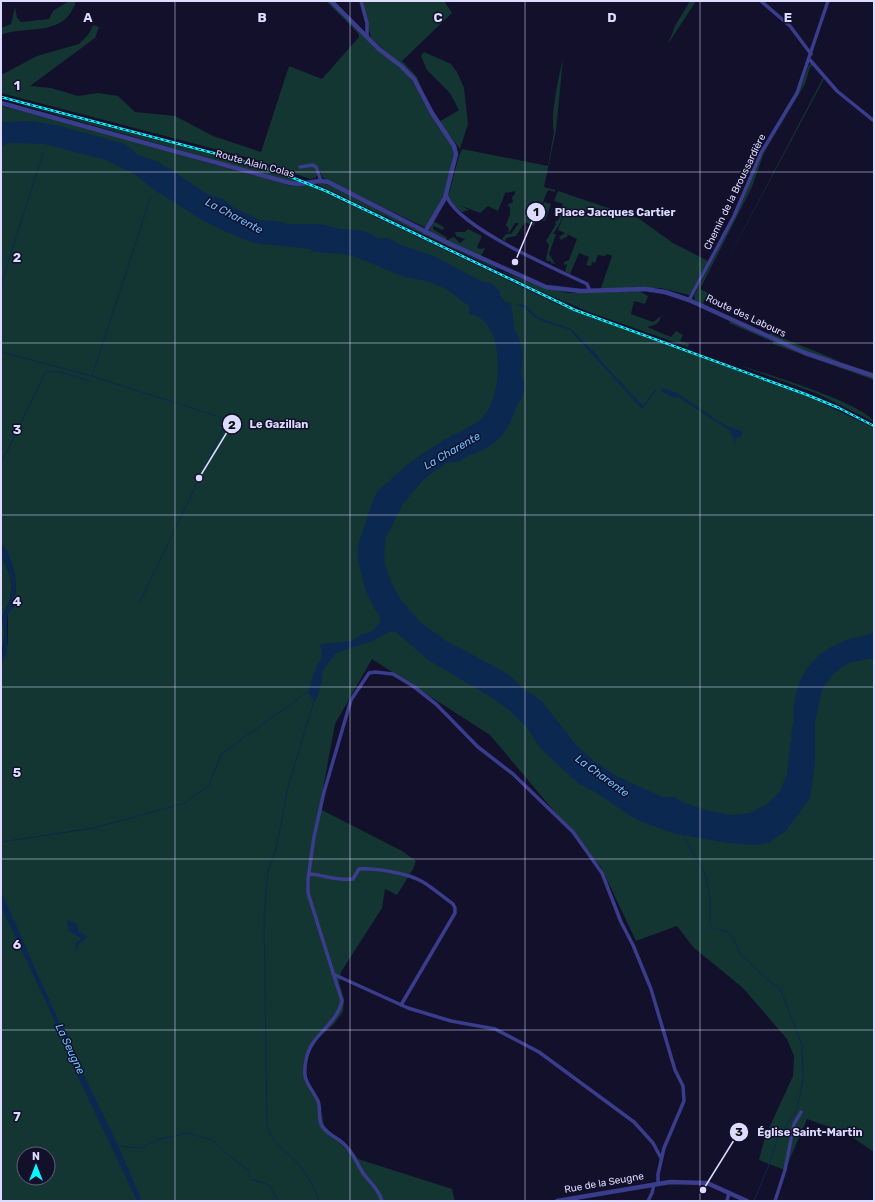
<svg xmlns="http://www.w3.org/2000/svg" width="875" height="1202" font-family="Rubik,sans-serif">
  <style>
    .green { fill: #133632; fill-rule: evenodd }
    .water { fill: #0b2950 }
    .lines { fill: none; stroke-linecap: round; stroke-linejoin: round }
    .stream { stroke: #0b2950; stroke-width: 1 }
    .minor { stroke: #3a3c8c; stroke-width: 3.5 }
    .tertiary { stroke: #3a3c8c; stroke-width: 4.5 }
    .rail-casing { stroke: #07f6ff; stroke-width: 2.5 }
    .rail { stroke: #13102c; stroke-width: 1; stroke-dasharray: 3; stroke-linecap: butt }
    .grid { fill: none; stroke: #dddbff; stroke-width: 1; stroke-opacity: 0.55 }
    .labels { text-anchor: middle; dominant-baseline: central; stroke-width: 3; stroke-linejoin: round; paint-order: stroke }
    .street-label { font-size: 10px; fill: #dddbff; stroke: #13102c }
    .water-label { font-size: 11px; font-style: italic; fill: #69c3ff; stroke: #13102c }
    .grid-label { font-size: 13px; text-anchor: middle; font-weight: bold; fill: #dddbff; stroke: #13102c; stroke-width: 3; stroke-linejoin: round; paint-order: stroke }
    .leader { fill: none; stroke: #dddbff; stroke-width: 1.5 }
    .callout-dot { fill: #dddbff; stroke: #13102c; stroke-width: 1.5 }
    .mark-label { font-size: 12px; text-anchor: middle; font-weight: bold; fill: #111 }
    .callout-label { font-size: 11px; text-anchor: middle; font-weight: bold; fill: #dddbff; stroke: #13102c; stroke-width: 3; stroke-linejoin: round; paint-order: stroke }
  </style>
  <rect width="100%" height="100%" fill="#13102c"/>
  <path class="green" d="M69,1h7c-12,38 -48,23 -75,34v-7l10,-4 4,-17 2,11 4,4 28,-3 4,-8z
    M326,1h3l25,26 54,48 6,9 14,26 22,31 4,10 -9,43 -19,34 -103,-50 -3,-6 -5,6 -5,1 -57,-20 -252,-66v-18l36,-19 42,-12 9,-9 5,-10 6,2 -4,11 -65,48 21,2 27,8 20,-3 20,3 17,16 40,4 38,20 48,16 28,-86 33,13 37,-42 -1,-4z
    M362,1h82l8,12 -50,48 15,16 6,15 -8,-13 -44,-41z
    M690,1h6l-28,43 7,-18z
    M424,52l27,12 6,8 7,16 4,36 -8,25 -21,-27 20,-12 -9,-17 -23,-23 -6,-14z
    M563,59l-7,71 -12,57 11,3v2l-6,-2 -2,2 -13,34 -9,-4 -9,14 -10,2 -1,3 -3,-2 4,-5h5l8,-11h-4l-6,10 -1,-1 1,-3 -3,-4 4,-11v-7l-3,-2 6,-3 -1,-5 3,-3v-3l-8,2 -1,-2 -8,20 -10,-5 -8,7 -21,-8 10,5 -7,2 -11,-9 -3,-6 11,-41 3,-7 86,17 6,-34c-4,-16 5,-57 9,-73z
    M812,64l1,1 -3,2 -5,17 -41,69 -12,34 -52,102 8,4 -5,11 -8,-4 -1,-4 4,-8 40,-77 20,-49 39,-66 12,-31z
    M823,78l1,1 -107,201z
    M1,99l240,63 60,20h-9z
    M1,106l91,23 96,28 3,-1 3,3 61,17 4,-1 31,11 19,-1 248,119 248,91 69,33v724l-28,-19 -39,-14 -22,51 -26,-10 6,-23 28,-61 1,-20 -7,-17 -44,-51 -50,-41 -16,-21 -41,15 -35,-74 -111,-132 -118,-76 -37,65 -12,65 -1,21 80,41 14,10 -3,8 -16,26 -12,-6 -3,19 -41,64 -2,10 5,17 -1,13 -10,13 -19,17 -7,17 -2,15 16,37 3,14 6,7 21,17 7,10 94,30 3,12h-454v-537l7,-21v-30l8,-22 -1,-15 -11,-29 -3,-3zM24,1154h24v24h-24z
    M317,184h8l11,4 93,44 4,-11 11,6 -1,3 -10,-4v3l13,8 1,3 7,-3 6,6 5,-4 -9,-3 -1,-4h10l3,-3 14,7 -5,11 2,2 6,-1 -4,8 -26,-7 40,18 3,3z
    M558,191l80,27 35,25 35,18 -16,31 -3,3 -28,-7h-60l11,-32 -5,-2 -2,2 -7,-1 -3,8 -3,-1 -1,4 -5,-1 3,-8 -10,-4 -9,21 -5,-3 2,-7 -3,1v-3l5,-2 8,-21 -10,-5 1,2 -7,4 -2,-3 6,-4 -7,-3 10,-26 -9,21 -6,9h3l-7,20 6,10 -4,-1v-2h-4l-1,-2 3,-14 -3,-4 10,-17 -1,-2 4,-3 1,-3 -5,-3 2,-6h5l1,-3 -9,-3z
    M544,202l7,2 -6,17 -7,-2z
    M501,271l42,16 25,6 71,-2 9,5 -3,8 -11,-3 -3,13 22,8 8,-6c-2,9 -7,9 -14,11l24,10 5,-6 7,4 -3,6 9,3 -1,3 -99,-35 -49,-21z
    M730,321l74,34 70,23v2l-101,-36v-2l-44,-19z
    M770,333c23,10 49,19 71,29l-32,-9 -40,-18z
    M738,365c24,7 127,39 136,57l-56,-28z
    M1,555l7,15 4,15 -2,15 -8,17 3,16 -4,24z"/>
  <path class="water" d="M1,121l3,1 26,-1 26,4 66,18 10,6 4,5 23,8 6,5 8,2 6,6 28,19 16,5 10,8 27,13 17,1 10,3h33l20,5 19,1 13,4 5,4h11l13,7 33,11 47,25 10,2 9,8v4l5,7 6,1 4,29 3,2 5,19 -2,23 3,4c1,5 0,14 -2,18 -1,4 -4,4 -5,7 -8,22 -12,33 -34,45 -8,4 -17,5 -22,11l-15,2 -23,17 -20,24 -17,33 -2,16 1,12 6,17 10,18 19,22 25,18 63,34 17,16 16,10 36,46 17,15 24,16 45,20h12l7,5 24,8 25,5 19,-2 17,-9 13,-13 7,-17 3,-31 2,-3c-3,-8 2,-14 2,-21 0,-4 -1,-8 0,-12 3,-31 19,-54 48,-65 10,-5 22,-5 32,-10v26l-26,5 -16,12 -10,15 -7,32v42l-5,34 -24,33 -18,12 -13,2 -28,-2 -55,-10 -37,-14 -38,-26 -18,-9 -39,-36 -12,-19 -18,-18 -19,-14 -63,-37 -32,-28h-7l-17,9 -36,12 -14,19 1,7 -8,24 -7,-11c2,-7 4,-15 7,-22 4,-10 10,-12 5,-24l1,-2 31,-3 8,-6 13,-4 7,-9 -1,-7 -5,-7 -9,-19 -8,-33 2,-14 14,-42 6,-10 30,-27 36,-24 5,-1 1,-3c5,0 10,-4 14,-6 6,-3 14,-7 18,-12 21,-21 23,-99 -14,-103v-8l-23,-17 -19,-8 -23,-4 -48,-20 -15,-3 -28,-2 -3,-3 -56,-6 -21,-8 -31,-15 -49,-31 -16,-13 -31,-16 -62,-16 -36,-1 -7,4z
    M515,304l10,1 12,12 34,12 27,27 2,4 42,45 1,1 13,-17 1,1 -14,18h-2l-71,-78 -25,-8 -11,-5 -9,-9z
    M663,388l14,5 49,33 16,5v6l-6,1 -2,9v-8l-5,-9 -51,-33 -3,1 -15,-7z
    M1,544c11,9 15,31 15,45 -1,7 -4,10 -2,18 -1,2 -3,3 -4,4 -8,10 4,38 -9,53l4,-31 -3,-16 8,-17 2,-14 -4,-16 -7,-15z
    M1,891l59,133 10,17 8,22 39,80 25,58h-5l-60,-126 -13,-34 -58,-124 -5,-12z
    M67,919l10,5 2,7 8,6 -9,8 -3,7 1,-9 5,-5 -14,-8 2,-1 -2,-6z"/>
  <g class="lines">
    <path class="stream" d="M1,285l42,-132
      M1,352l91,24 134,43
      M92,376l59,-180
      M1,464l45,-93 18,2 25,8
      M139,604l86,-179
      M314,701l-26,86 -12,63 -8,20 -4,46 3,210c5,19 21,25 33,40 9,11 14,22 19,35
      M682,834l23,39 5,26v25l4,5 12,2 8,8 6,15 30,28 10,6 22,57 1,35 -6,29 -20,31 -8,25 -15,36
      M1,842l93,-14 91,-25 24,-18 12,-31 87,-62
      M117,1146l24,2 18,-9 30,-6 25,8 16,16 19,13 1,9 19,6 8,14 3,2"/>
    <path class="minor" d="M361,1l6,22v14
      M761,1l29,25 21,28
      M810,60l27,31 37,30
      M300,167l13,-2 3,2 5,14
      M446,194c8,32 110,75 141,90l3,7
      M689,300l45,-84 27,-63 36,-60 31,-92
      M309,874c15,1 29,7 44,5l6,-10c16,-1 49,4 64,13 10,6 20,15 30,22l2,4v5l-54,92
      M333,974l75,34 43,13 44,8 44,23 95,70 19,21 8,15
      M382,1201c-3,-12 -12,-18 -19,-28 -7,-11 -10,-21 -20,-30 -7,-6 -16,-9 -21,-17 -5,-8 0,-19 -5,-27 -9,-17 -15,-18 -11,-39 4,-25 31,-35 36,-59l-34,-108v-14l6,-42 10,-45 27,-92 18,-27 6,-1 18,2 20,12 23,18 42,43 35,27 60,58 29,41 19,49 12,23 18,44 24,81 8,16 1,15 -20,47 -6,26v9
      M648,1201l4,-8 2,-9
      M727,1201l2,-8
      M775,1201l10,-31 9,-46 7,-12"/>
    <path class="tertiary" d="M331,1l48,48 22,17 13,13 18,34 22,33 2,8 -11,44 -20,34
      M1,103l289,80c13,3 25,-4 38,-1l122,62 96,43 35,4 64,-2 20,3 24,8 116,53 69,23
      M557,1201l113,-19 37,1 40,18"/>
    <g class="rail-casing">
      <path id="rail" d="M1,97l235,62 45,14 45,18 249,119 230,84 34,14 35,18"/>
    </g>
    <use href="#rail" class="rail"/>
  </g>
  <path class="grid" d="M175,1v1200M350,1v1200M525,1v1200M700,1v1200M1,172h873M1,343h873M1,515h873M1,687h873M1,859h873M1,1030h873"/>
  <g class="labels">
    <g class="street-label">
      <text transform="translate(255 164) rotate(15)">Route Alain Colas</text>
      <text transform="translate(735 192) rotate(-64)">Chemin de la Broussardière</text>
      <text transform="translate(746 316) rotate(25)">Route des Labours</text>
      <text transform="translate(604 1183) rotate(-10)">Rue de la Seugne</text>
    </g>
    <g class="water-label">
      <text transform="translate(234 216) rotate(28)">La Charente</text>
      <text transform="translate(452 451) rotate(-30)">La Charente</text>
      <text transform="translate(602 776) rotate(36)">La Charente</text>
      <text transform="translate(70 1049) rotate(65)">La Seugne</text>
    </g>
  </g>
  <g class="grid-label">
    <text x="88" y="22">A</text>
    <text x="262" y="22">B</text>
    <text x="438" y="22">C</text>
    <text x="612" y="22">D</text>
    <text x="788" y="22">E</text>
    <text x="17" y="90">1</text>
    <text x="17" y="262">2</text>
    <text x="17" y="434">3</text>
    <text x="17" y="606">4</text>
    <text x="17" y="777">5</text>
    <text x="17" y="949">6</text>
    <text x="17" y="1121">7</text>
  </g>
  <path class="leader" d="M515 262L536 212M199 478L232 424M703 1190L739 1132"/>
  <g class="callout-dot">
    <circle cx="515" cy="262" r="4"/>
    <circle cx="199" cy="478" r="4"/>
    <circle cx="703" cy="1190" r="4"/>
    <circle cx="536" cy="212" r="10"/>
    <circle cx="232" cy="424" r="10"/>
    <circle cx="739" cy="1132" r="10"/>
  </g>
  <g class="mark-label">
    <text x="536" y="216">1</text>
    <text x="232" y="429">2</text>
    <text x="739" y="1136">3</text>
  </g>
  <g class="callout-label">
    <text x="615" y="216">Place Jacques Cartier</text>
    <text x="279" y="428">Le Gazillan</text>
    <text x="810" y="1136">Église Saint-Martin</text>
  </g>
  <rect width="875" height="1202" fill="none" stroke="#dddbff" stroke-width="4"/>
  <g transform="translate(36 1166)"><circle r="19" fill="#13102c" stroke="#646180"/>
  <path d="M0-3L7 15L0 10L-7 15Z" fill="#07f6ff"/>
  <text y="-6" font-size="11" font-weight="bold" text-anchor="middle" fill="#dddbff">N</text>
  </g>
</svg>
